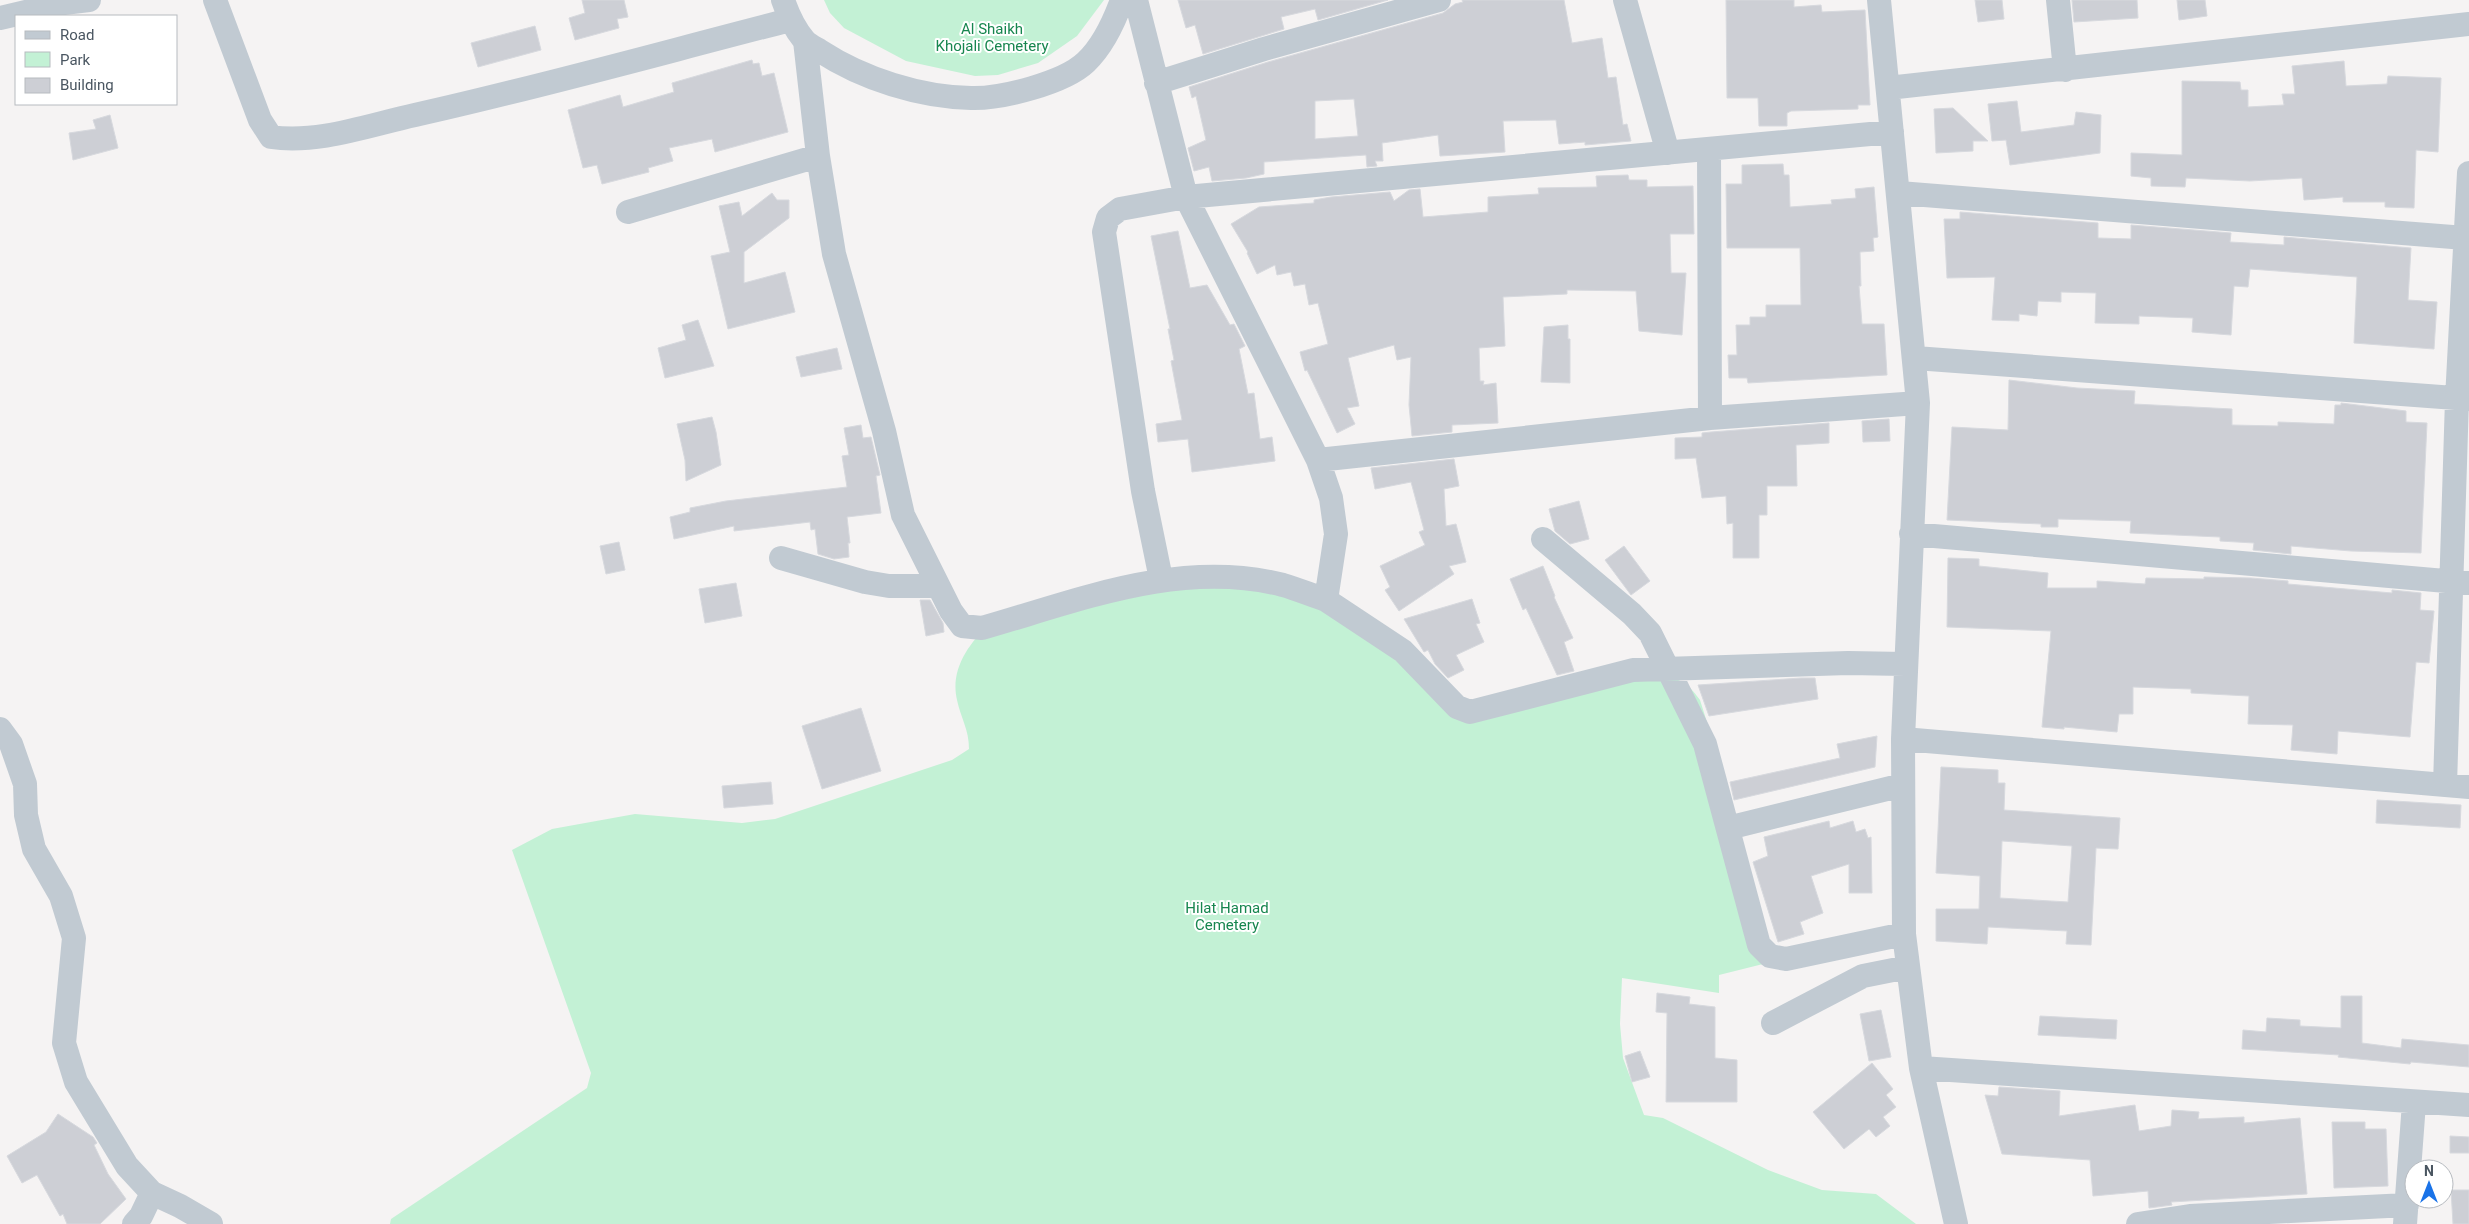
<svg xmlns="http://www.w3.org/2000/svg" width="2469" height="1224" font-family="Roboto,sans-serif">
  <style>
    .green { fill: #c3f1d5 }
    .building { fill: #cdcfd5; stroke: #d7d9de; fill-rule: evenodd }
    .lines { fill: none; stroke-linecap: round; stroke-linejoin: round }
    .minor { stroke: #c1cad2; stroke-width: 24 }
    .labels { text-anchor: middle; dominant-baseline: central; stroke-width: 4; stroke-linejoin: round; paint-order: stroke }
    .park-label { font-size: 15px; fill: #17864f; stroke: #fff }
  </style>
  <rect width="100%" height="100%" fill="#f5f3f3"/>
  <path class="green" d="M824,0h280l-27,36 -39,27 -40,12 -23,1 -69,-15 -62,-33 -14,-15z
    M1173,575l157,25 138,123 188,-51c22,7 31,9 44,28l30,96 37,167 -48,12v18l-97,-15 -2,46 3,34 21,57 19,3 105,52 54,20 54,4 40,30h-1526l1,-5 196,-131 4,-15 -79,-223 40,-21 83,-15 107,9 33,-4 177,-59 17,-11c0,-20 -8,-30 -12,-49 -7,-30 11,-55 31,-75z"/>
  <path class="building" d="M582,0h42l4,17 -11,2 2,9 -44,12 -6,-22 16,-5z
    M1178,0h210l-70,20 -3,-11 -34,8 3,12 -81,25 -8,-29 -9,3z
    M1462,0h102l8,43 30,-5 6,40 8,-1 7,48 4,-1 4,17 -46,4v-3l-26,2 -3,-24 -53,1 2,31 -65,4 -2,-21 -56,8 1,18h-8l2,5 -10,1 -1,-12 -102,7v12l-18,4 -34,3 -3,-14 -15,4 -6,-23 18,-8 -10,-44 -4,2 -3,-11 79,-25 175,-49 12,-9 8,-2zM1354,99l4,37 -43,3v-38z
    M1726,0h68v7l27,-2 1,7 43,-2 5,95h-12v4l-67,2 -4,2v13h-28l-1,-28h-31z
    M1975,0h27l2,19 -26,3z
    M2072,0h65l1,18 -64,4z
    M2177,0h28l2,16 -28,4z
    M535,26l6,24 -63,17 -7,-24z
    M752,60l1,4 6,-1 3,13 12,-3 14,59 -73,20 -3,-13 -43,9 4,13 -25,7 1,4 -47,12 -5,-19 -14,3 -15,-58 52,-15 3,12 51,-15 -2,-9z
    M2344,61l2,25 41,-2 1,-8 53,2 -3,74 -22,-2 -2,58 -29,-1v-5h-42v-5l-39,3 -2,-22 -52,3 -64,-3 -1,9 -34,-1v-8l-20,-2v-23l51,2v-74l58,1 1,8h7v17l36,-2 -2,-11h13l-3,-28z
    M2017,101l4,31 53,-7 2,-13 25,3 -1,38 -90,12 -4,-25 -14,1 -4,-37z
    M1953,108l35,33h-15v10l-37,2 -2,-44z
    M110,115l8,33 -45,12 -4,-27 27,-4 -3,-9z
    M1783,164l1,11h5l1,32 42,-3 -1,-4 25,-2 -1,-9 19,-2 4,50 -5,1 1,13 -14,1 1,34h-2l3,38h22l3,51 -139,8 -1,-5h-18l-1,-23h9l-1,-30h14v-8h16v-12h35l-1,-57h-73l-1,-64h16v-19z
    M1628,175l1,5h18v7l46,-1 1,48h-24l1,39h15l-4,62 -43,-4 -3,-40 -69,-1v4l-64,3 2,49 -26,2 1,33h4l-1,4 13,-2 2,40 -46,2v7l-40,4 -3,-31 2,-48 -14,3 -3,-15 -46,13 11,48 -12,2 8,16 -18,9 -30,-63 -2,1 -5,-19 28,-8 -10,-41 -9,2 -4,-21 -11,2 -3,-14 -14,3 -2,-10 -18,9 -10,-21 1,-1 -17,-28 28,-17 55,-4v-3l17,-3 59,-5 4,9 15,-11 11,-1 3,28 65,-5v-15l51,-3 -1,-6 59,-1 -1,-11z
    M772,193l5,7h12v18l-45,34v31l41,-11 10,40 -67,17 -17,-73 19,-4 -11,-46 20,-4 3,14z
    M1960,212l138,11v15l33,1v-14l100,8 -1,9 54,3v-8l127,11 -3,52 29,2 -3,47 -80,-6 3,-66 -107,-8 -2,18 -14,-1 -3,49 -39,-3 1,-14 -54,-2v8l-44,-1 1,-30 -35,-1v10l-23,-1 -1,15 -18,-2v7l-27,-1 3,-43 -48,1 -3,-59h16z
    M1178,231l12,57 17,-3 23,40 4,-1 11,22 -6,3 9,45 6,-1 6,46 12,-2 3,24 -83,11 -4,-33 -30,3 -2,-18 26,-4 -11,-59 3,-1 -6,-31h2l-19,-93z
    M698,320l16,46 -49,12 -7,-30 28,-8 -4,-15z
    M1568,325v14h2v44l-29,-1 3,-55z
    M837,348l5,21 -41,8 -5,-20z
    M2009,380l68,8 58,3 -1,13 98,5v16l46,1v-4l56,2 1,-19h6v-2l65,8v11l21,1 -6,130 -70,-2 -60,-5v8l-38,-4 1,-7 -34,-2v-4l-90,-4 1,-12 -73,-2v8h-17v-3l-94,-4 5,-93 56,3z
    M712,417l4,15 5,33 -35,16 -1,-21 -8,-36z
    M1889,419l1,22 -27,1 -1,-21z
    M1829,423v20l-33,2 1,41h-30v29h-8v43h-26v-35l-6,1 -1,-28 -24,2 -6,-40 -21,1v-21l27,-1v-4l9,-1z
    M861,425l2,13 8,-1 9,38 -4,1 5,37 -34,4 3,26h-2l1,14 -15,2 -16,-5 -3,-25 -4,1 -1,-8 -76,9v-5l-60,13 -4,-22 20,-5v-4l36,-7 121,-14 -5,-31 7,-1 -5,-27z
    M1454,459l5,27 -15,3 2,37 10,-2 10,38 -17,4 5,8 -55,37 -14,-21 5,-3 -10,-21 45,-21 -6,-13 5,-2 -13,-48 -36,7 -4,-21z
    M1579,501l10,38 -19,5 -15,-13 -6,-22z
    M619,542l6,28 -19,4 -6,-28z
    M1624,546l26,35 -19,14 -26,-35z
    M1948,558l31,1v7l69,7 -1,15h50v-7l48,3 1,-6 58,1v-2l47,1 37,3v3l104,9v-3l29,3 -1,17 14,1 -5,52 -13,-1 -6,75 -72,-6 -1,23 -46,-4 2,-25 -45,-1 1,-28 -58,-3v-4l-58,-2v27h-14l-2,18 -53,-5v2l-22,-2 9,-96 -104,-4z
    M1543,566l12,30 -1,1 19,41 -9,4 10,29 -17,4 -31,-67 -3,2 -13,-31z
    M736,583l6,33 -37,7 -6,-34z
    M1472,599l8,24 -4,1 8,18 -28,13 8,15 -16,8 -13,-14 -7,-14 -4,2 -20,-33z
    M920,600h10l13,23 1,9 -18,4z
    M1801,678h14l3,21 -109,17 -11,-31z
    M861,708l20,63 -59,18 -20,-63z
    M1877,736l-2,31 -141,33 -4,-18 110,-24 -3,-14z
    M1941,767l57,3v13h7l-1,27 116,8 -2,31 -22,-1 -5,97 -25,-1 1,-13 -79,-4 -1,17 -51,-3v-32h43l1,-33 -44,-3zM2002,841l70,5 -4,56 -68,-4z
    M771,782l2,22 -49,4 -2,-22z
    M2377,800l84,5 -1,23 -84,-5z
    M1829,821l1,7 23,-7 3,11 9,-3 3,9 3,-1 1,56h-23v-29l-38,12 12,37 -23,9 4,12 -26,8 -25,-80 15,-6 -4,-19z
    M1657,993l33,4 -1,7 26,3v51l22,2v42h-71l1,-89 -11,-1z
    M2341,996h21v47l39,5 1,-9 67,6v22l-58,-5 -1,2 -72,-7 1,-2 -97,-6 1,-19 23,2 1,-14 33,2v6l41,2z
    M1881,1010l10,47 -22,4 -9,-47z
    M2040,1016l77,4 -1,19 -78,-4z
    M1640,1051l10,26 -18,5 -7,-26z
    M1872,1063l21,26 -7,6 10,12 -13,10 7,9 -14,11 -7,-8 -25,20 -31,-37z
    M1999,1087l61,4 -1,25 76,-11 4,26 32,-5 1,-16 27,2 -1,7 46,-2v6l56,-5 7,76 -136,8 1,3 -23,3 -1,-17 -55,5 -3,-36 -88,-6 -17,-59 13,1z
    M58,1114l35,23 4,6 -3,2 14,29 18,25 -26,25h-33l-4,-10 -3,2 -23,-41 -15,8 -15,-27 39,-24z
    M2332,1122h33v7h21l2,57 -54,2z
    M2450,1136l19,1v16h-19z
    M2451,1190h18v34h-16z"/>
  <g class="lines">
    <path class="minor" d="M215,0l45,120 11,17c47,7 98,-12 144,-22 126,-28 250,-63 375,-95
      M783,0c5,15 11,28 21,40 4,5 11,8 16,11 43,28 100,46 151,47 30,1 93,-15 115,-36 17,-16 28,-40 36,-62
      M1136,0l50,197 132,263 13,38 5,36 -10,66 77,51 54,56 13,5 163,-42 215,-7 57,1
      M1625,0l43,153
      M1879,0l39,403 -15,336 1,195 17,134 35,156
      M2058,0l7,70
      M0,18l64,-15 25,-3
      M805,41l13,115 16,98 50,177 19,84 48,96 11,15 20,2c98,-28 198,-69 301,-43 14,4 28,10 43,15
      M1156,83l108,-34 175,-49
      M1888,88l581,-64
      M1709,150l1,268
      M1899,193l566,45
      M628,212l190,-56
      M1915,358l554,41
      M1318,460l392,-42 208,-15
      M1911,534l558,49
      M1543,539l89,75 18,19 55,111 54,201 11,11 16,3 118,-25
      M781,558l84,24 24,4h49
      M1161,579l-18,-88 -39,-259 4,-14 12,-9 66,-12 706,-65
      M0,729l11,15 14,40 1,31 8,34 27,47 13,42 -10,105 12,39 51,84 25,27 28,13 31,18
      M1903,739l566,48
      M2445,785l12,-386 12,-226
      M1728,828l175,-43
      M1773,1023l90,-47 45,-9
      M1921,1068l548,37
      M134,1224l7,-8 11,-23
      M2138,1224l52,-8 217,-11
      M2405,1224l9,-121"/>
  </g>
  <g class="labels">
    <g class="park-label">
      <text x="992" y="29">Al Shaikh<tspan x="992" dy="17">Khojali Cemetery</tspan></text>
      <text x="1227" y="908">Hilat Hamad<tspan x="1227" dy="17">Cemetery</tspan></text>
    </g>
  </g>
  <rect x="15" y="15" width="162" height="90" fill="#ffffff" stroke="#b7bbc0"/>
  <rect x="25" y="31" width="25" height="8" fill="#c1cad2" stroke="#b7bbc0"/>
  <text x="60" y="40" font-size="15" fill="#4a5661">Road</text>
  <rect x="25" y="52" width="25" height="15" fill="#c3f1d5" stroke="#b7bbc0"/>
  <text x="60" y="65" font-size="15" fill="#4a5661">Park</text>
  <rect x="25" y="78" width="25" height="15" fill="#cdcfd5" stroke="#b7bbc0"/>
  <text x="60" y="90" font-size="15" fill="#4a5661">Building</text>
  <g transform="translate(2429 1184)"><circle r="24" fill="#ffffff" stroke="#b7bbc0"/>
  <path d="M0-4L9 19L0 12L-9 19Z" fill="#1a73e8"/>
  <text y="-8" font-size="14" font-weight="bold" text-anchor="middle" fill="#4a5661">N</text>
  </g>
</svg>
